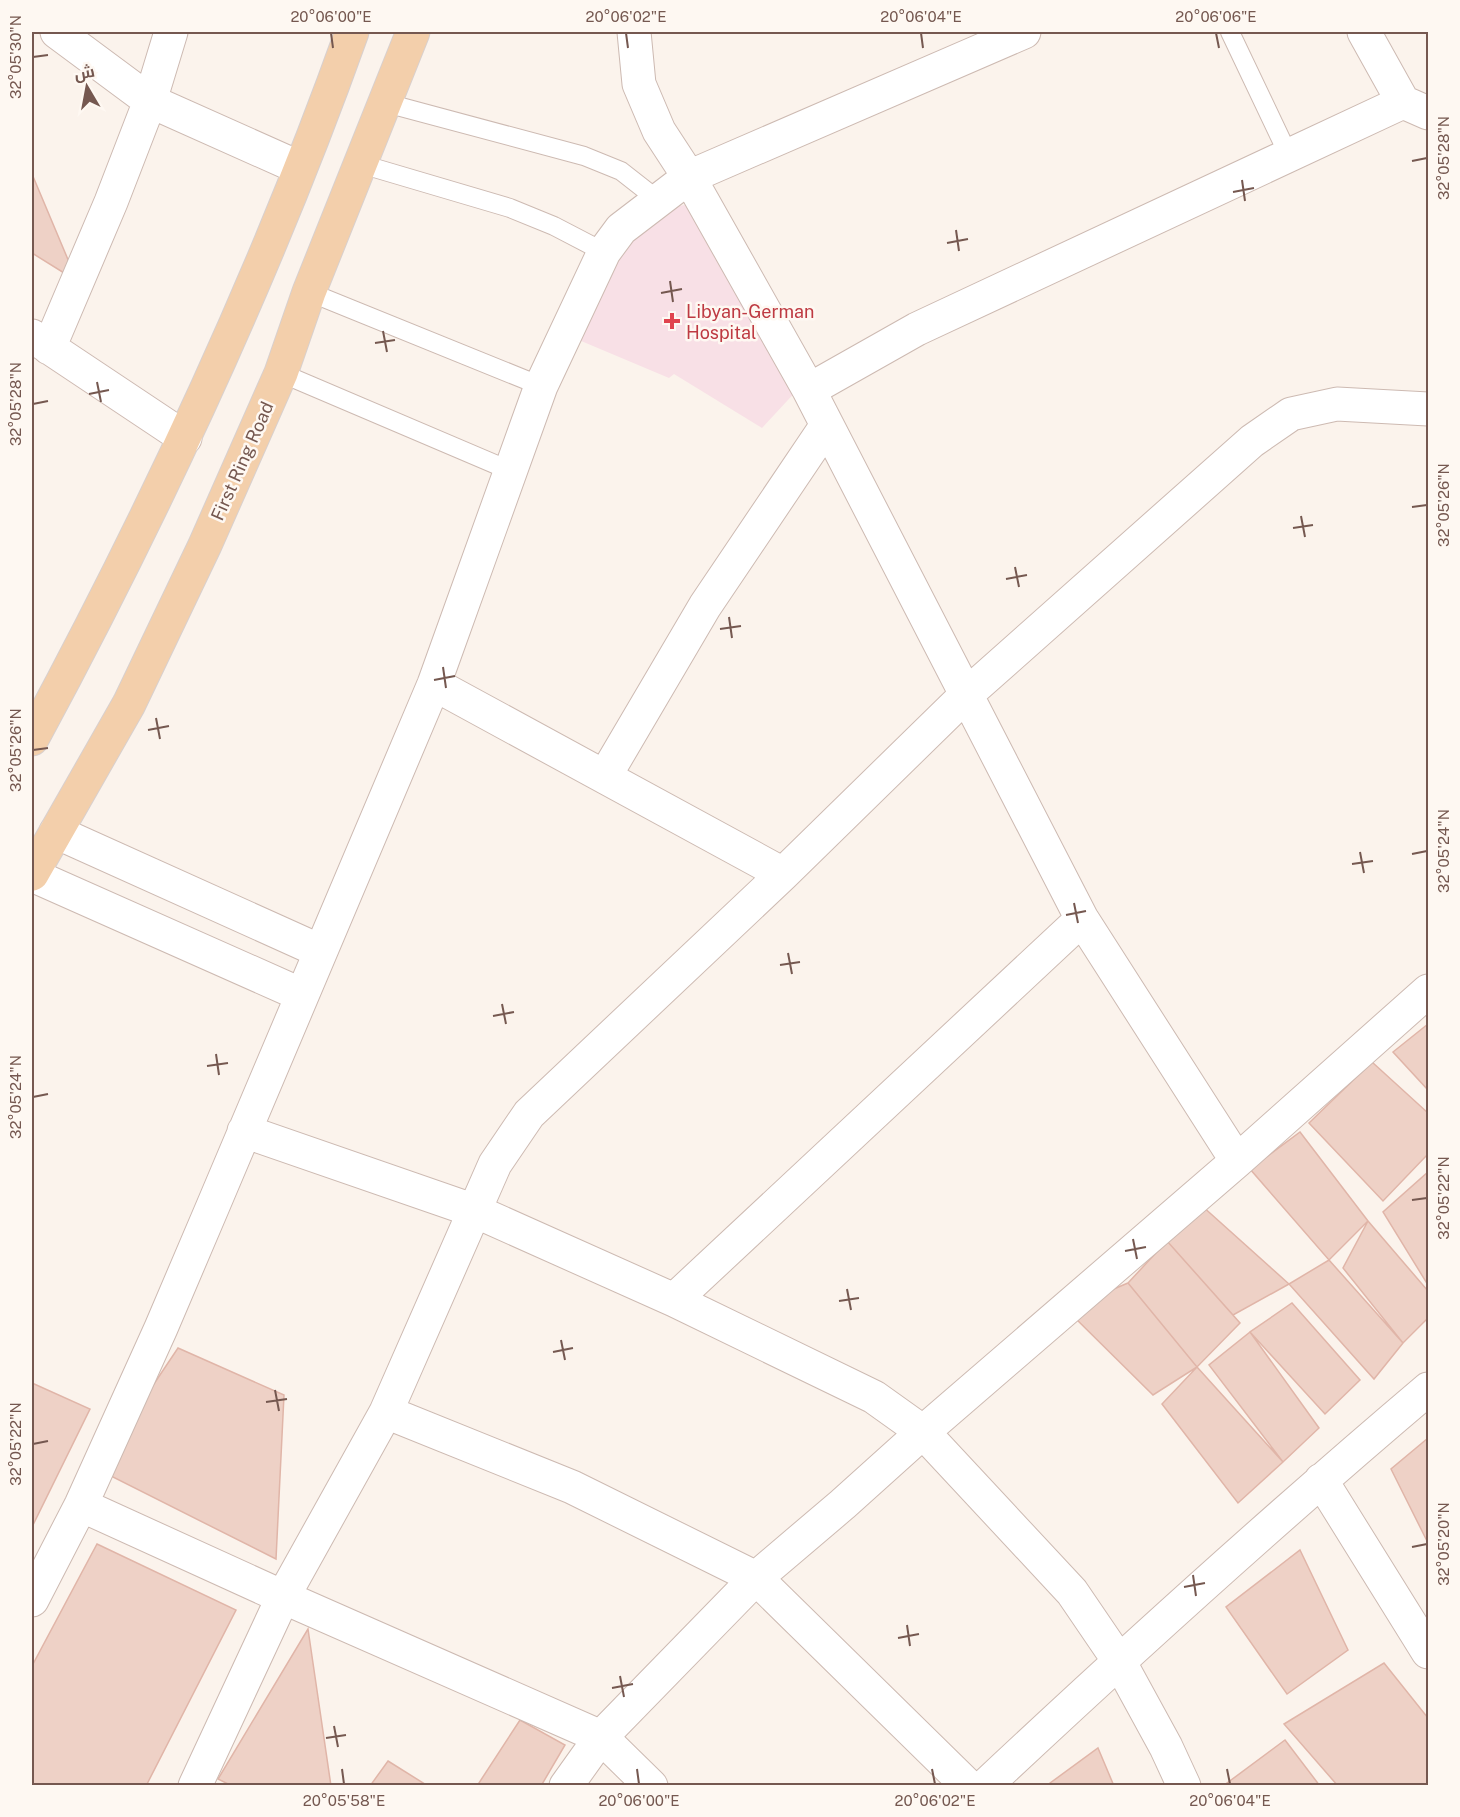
<svg xmlns="http://www.w3.org/2000/svg" width="1460" height="1817" font-family="'Public Sans',Cairo,sans-serif">
  <style>
    .medical { fill: #f8e0e6 }
    .building { fill: #eed1c6; stroke: #e0b5a8; stroke-width: 1.5 }
    .lines { fill: none; stroke-linecap: round; stroke-linejoin: round }
    .service-casing { stroke: #cdbab2; stroke-width: 20 }
    .minor-casing { stroke: #cdbab2; stroke-width: 35 }
    .primary-casing { stroke: #d8d0ce; stroke-width: 35 }
    .service { stroke: #fff; stroke-width: 18 }
    .minor { stroke: #fff; stroke-width: 33 }
    .primary { stroke: #f3cfab; stroke-width: 33 }
    .ticks { fill: none; stroke: #755850; stroke-width: 2 }
    .health-dot { fill: #e0444e; stroke: #fef8f2; stroke-width: 2 }
    .labels { text-anchor: middle; dominant-baseline: central; stroke-width: 5; stroke-linejoin: round; paint-order: stroke }
    .health-label { font-size: 18px; fill: #be3a42; stroke: #fef8f2; text-anchor: start }
    .street-label { font-size: 18px; fill: #755850; stroke: #fef8f2 }
    .neatline { fill: none; stroke: #755850; stroke-width: 2 }
    .ticks-label { font-size: 15px; text-anchor: middle; fill: #755850 }
  </style>
  <rect width="100%" height="100%" fill="#fbf3ec"/>
  <path class="medical" d="M692,203l108,184 -38,41 -88,-54 -5,4 -95,-40 15,-33 41,-64 33,-31z"/>
  <path class="building" d="M32,174l45,107 -45,-28z
    M1428,1024v66l-35,-38z
    M1372,1062l56,51v41l-45,47 -74,-78z
    M1300,1132l68,89 -39,39 -79,-91z
    M1428,1172v113l-45,-73z
    M1201,1205l88,79 -56,31 -66,-74z
    M1368,1221l60,70v27l-25,25 -60,-75z
    M1167,1241l73,82 -43,44 -69,-84z
    M1329,1260l74,83 -29,36 -85,-95z
    M1128,1283l69,84 -44,28 -87,-86z
    M1292,1303l68,77 -35,34 -75,-82z
    M1250,1332l69,96 -36,34 -74,-97z
    M178,1348l106,47 -8,164 -179,-90z
    M1197,1367l86,95 -45,41 -76,-99z
    M32,1383l58,26 -58,118z
    M1428,1438v105l-37,-74z
    M97,1544l139,66 -90,176h-114v-120z
    M1300,1550l48,100 -61,44 -61,-87z
    M308,1629l23,157h-99l-14,-7z
    M1384,1663l44,55v68h-90l-54,-62z
    M520,1720l45,25 -24,41h-64z
    M1285,1740l35,46h-97z
    M1098,1748l16,38h-68z
    M388,1761l40,25h-58z"/>
  <g class="lines">
    <g class="service-casing">
      <path id="service" d="M1230,32l59,124
        M386,103l198,53 37,15 37,29
        M361,164l149,44 44,18 50,26
        M309,292l232,94
        M281,373l230,98"/>
    </g>
    <g class="minor-casing">
      <path id="minor" d="M57,32l93,69 150,67
        M634,32l5,52 20,47 30,46 120,213 273,529 155,242
        M1364,32l39,70 25,11
        M32,336l153,102
        M49,348l62,-146 39,-101 21,-69
        M809,390l108,-61 486,-227
        M434,684l349,190
        M605,776l100,-170 122,-181
        M56,832l264,119
        M32,875l270,120
        M244,1131l231,80 199,89 200,97 49,35 149,160 47,69 47,86 18,39
        M674,1300l408,-381
        M386,1412l186,75 184,91 212,208
        M1321,1480l107,172
        M81,1505l202,92 318,140 50,49
        M32,1600l49,-95 80,-177 52,-122 221,-522 107,-298 63,-134 17,-23 68,-52 335,-145
        M195,1786l88,-189 103,-185 109,-248 34,-50 254,-240 183,-179 286,-254 39,-27 46,-10 91,5
        M566,1786l35,-49 155,-159 87,-74 80,-72 314,-271 191,-170
        M985,1786c145,-136 292,-269 443,-397"/>
    </g>
    <g class="primary-casing">
      <path id="primary" d="M32,739c123,-228 233,-463 320,-707
        M32,874l97,-170 76,-159 76,-172 28,-81 104,-260"/>
    </g>
    <use href="#service" class="service"/>
    <use href="#minor" class="minor"/>
    <use href="#primary" class="primary"/>
  </g>
  <path class="ticks" d="M331,33l2,15M626,33l2,15M921,33l2,15M1216,33l3,15M33,57l15,-2M1412,161l15,-3M1242,180l3,21M1233,192l21,-4M956,230l3,21M947,243l21,-4M670,281l3,21M661,293l21,-4M383,331l4,21M375,343l20,-3M97,382l4,20M89,394l20,-4M33,404l15,-3M1412,507l15,-2M1301,516l4,21M1293,528l20,-3M1015,567l4,20M1006,579l21,-4M729,617l3,21M720,629l21,-3M443,667l3,21M434,680l21,-4M156,718l4,21M148,730l21,-4M33,750l15,-2M1360,852l4,21M1412,854l15,-3M1352,864l21,-3M1074,903l4,20M1066,915l20,-4M788,953l4,21M780,965l20,-3M502,1004l4,20M493,1016l21,-4M216,1054l3,21M207,1066l21,-3M33,1097l15,-3M1412,1200l15,-2M1133,1239l4,20M1125,1251l21,-4M847,1289l4,21M839,1301l20,-3M561,1340l4,20M553,1352l20,-4M275,1390l4,21M266,1402l21,-3M33,1444l15,-3M1412,1547l15,-3M1193,1575l3,21M1184,1587l21,-4M907,1625l3,21M898,1638l21,-4M620,1676l4,21M612,1688l21,-4M334,1726l4,21M326,1738l20,-3M342,1769l2,15M637,1769l2,15M932,1769l3,15M1227,1769l3,15"/>
  <path class="health-dot" d="M669 312h6v6h6v6h-6v6h-6v-6h-6v-6h6z"/>
  <g class="labels">
    <g class="health-label">
      <text x="686" y="311">Libyan-German<tspan x="686" dy="21">Hospital</tspan></text>
    </g>
    <g class="street-label">
      <text transform="translate(242 461) rotate(-66)">First Ring Road</text>
    </g>
  </g>
  <rect width="1460" height="1817" fill="none" stroke="#fef8f2" stroke-width="66"/>
  <g transform="translate(87 87) rotate(350)" stroke="#fef8f2" stroke-width="4.5" paint-order="stroke">
  <path d="M0-4.5L10 22L0 15L-10 22Z" fill="#755850"/>
  <text y="-9" font-size="16" font-weight="bold" text-anchor="middle" fill="#755850">ش</text>
  </g>
  <rect x="33" y="33" width="1394" height="1751" class="neatline"/>
  <g class="ticks-label">
    <text x="331" y="22">20°06'00"E</text>
    <text x="626" y="22">20°06'02"E</text>
    <text x="921" y="22">20°06'04"E</text>
    <text x="1216" y="22">20°06'06"E</text>
    <text transform="translate(16 57) rotate(-90)" y="5">32°05'30"N</text>
    <text transform="translate(1444 158) rotate(-90)" y="5">32°05'28"N</text>
    <text transform="translate(16 404) rotate(-90)" y="5">32°05'28"N</text>
    <text transform="translate(1444 505) rotate(-90)" y="5">32°05'26"N</text>
    <text transform="translate(16 750) rotate(-90)" y="5">32°05'26"N</text>
    <text transform="translate(1444 851) rotate(-90)" y="5">32°05'24"N</text>
    <text transform="translate(16 1097) rotate(-90)" y="5">32°05'24"N</text>
    <text transform="translate(1444 1198) rotate(-90)" y="5">32°05'22"N</text>
    <text transform="translate(16 1444) rotate(-90)" y="5">32°05'22"N</text>
    <text transform="translate(1444 1544) rotate(-90)" y="5">32°05'20"N</text>
    <text x="344" y="1806">20°05'58"E</text>
    <text x="639" y="1806">20°06'00"E</text>
    <text x="935" y="1806">20°06'02"E</text>
    <text x="1230" y="1806">20°06'04"E</text>
  </g>
</svg>
